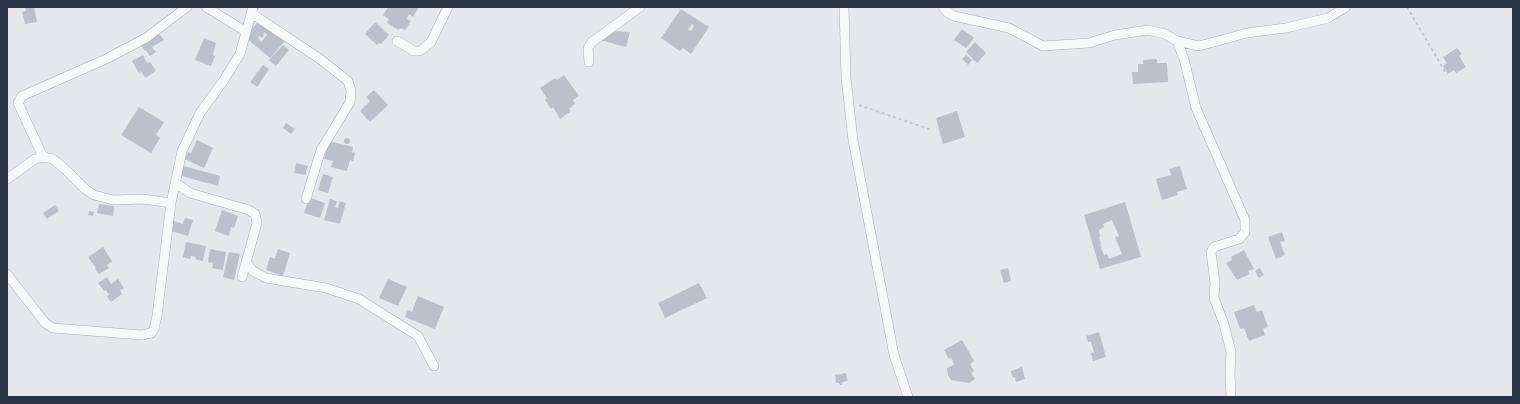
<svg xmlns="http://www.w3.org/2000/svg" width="1520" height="404" font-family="'Fira Sans Condensed',sans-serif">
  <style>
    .building { fill: #bbc0ca; fill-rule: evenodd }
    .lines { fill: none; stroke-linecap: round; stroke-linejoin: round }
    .street-casing { stroke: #a9aeb7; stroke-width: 10 }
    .path { stroke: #c2c5cb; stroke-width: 2; stroke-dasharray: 3 3; stroke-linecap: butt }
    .street { stroke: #f7f8fa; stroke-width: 9 }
  </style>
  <rect width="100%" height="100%" fill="#e4e7ec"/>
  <path class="building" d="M25,7h9l3,15 -12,2 -3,-12 4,-1z
    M388,7h31l-6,10 -4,-3 -2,5 4,2 -6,9 -5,-2 -1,2 -12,-7 2,-4 -6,-4z
    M681,9l28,18 -18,27 -8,-6 -3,3 -19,-13zM692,24l2,2 -3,5 -3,-1z
    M260,20l25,21 -15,17 -25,-21zM265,32l2,3 -6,7 -3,-5 2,-1 1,2 3,-2 -1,-2z
    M375,22l14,13 -8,9 -2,-1 -2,2 -12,-11z
    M962,29l12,9 -8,10 -12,-8z
    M610,31l20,1 -4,15 -26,-7z
    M159,34l5,6 -12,7 4,5 -6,4 -4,-6 -1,1 -4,-6z
    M204,38l12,5 -3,12 2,1 -4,10 -16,-6z
    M975,42l11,11 -9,10 -11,-11z
    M283,45l6,5 -13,16 -7,-6z
    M1457,48l5,6 -3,2 7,11 -10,6 -2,-3 -6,4 -5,-8 4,-3 -4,-6z
    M143,55l4,8 3,-1 6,9 -11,7 -4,-7 -2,2 -7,-12z
    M966,55l6,5 -4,5 -6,-6z
    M1157,59v4h10l1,19 -35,2 -1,-12h6v-8h5v-4z
    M263,65l6,4 -12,18 -7,-5z
    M564,75l15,21 -6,4 2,4 -6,5 2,2 -11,8 -7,-12 -2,2 -6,-9 2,-2 -7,-10 15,-10 2,2z
    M374,90l14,15 -18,17 -10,-11 10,-10 -4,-4z
    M139,107l25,15 -8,13 4,3 -9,15 -30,-18z
    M957,111l8,26 -22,7 -7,-26z
    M286,123l9,6 -4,5 -8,-6z
    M344 141a3 3 0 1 1 6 0a3 3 0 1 1-6 0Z
    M197,140l16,8 -9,20 -19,-9 3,-7 3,1z
    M329,141l24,6 -1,5 3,1 -2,8 -3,-1 -3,11 -16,-4 2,-6 -9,-2z
    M296,163l12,3 -3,9 -11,-2z
    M180,165l40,11 -2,10 -40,-11z
    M1180,166l7,23 -10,3 1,3 -16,5 -6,-21 15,-4 -2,-6z
    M323,174l10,3 -5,16 -10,-3z
    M308,197l17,6 -5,15 -16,-5 3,-9 -2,-1z
    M330,199l7,2 -2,6 3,1 2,-7 6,2 -6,21 -16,-4z
    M1125,202l16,55 -41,12 -16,-54zM1112,220l7,16 -4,1 7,17 -13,5 -2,-5 -3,1 -4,-10 1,-1 -2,-7h1l-1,-7 5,-3 -1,-3z
    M99,204l15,2 -1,10 -16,-3z
    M55,205l4,6 -12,8 -4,-6z
    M222,210l16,6 -4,12 -3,-1 -2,9 -14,-5z
    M89,211l5,1 -1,4 -5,-1z
    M185,218l8,2 -5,16 -17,-5 3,-10 9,3z
    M1282,232l3,9 -5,1 5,13 -9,4 -8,-22z
    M186,242l20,4 -3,15 -8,-2 1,-2 -5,-1 -1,3 -7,-2z
    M103,247l9,14 -5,4 2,3 -10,6 -4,-5 1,-1 -8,-11z
    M210,249l16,3 -3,18 -11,-2 1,-5 -5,-1z
    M278,249l12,4 -7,23 -17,-6 4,-13 5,2z
    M1244,250l10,19 -6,2 2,3 -13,6 -11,-17 6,-3 -1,-3z
    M229,252l11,2 -6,26 -11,-3z
    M1008,268l3,13 -7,2 -4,-13z
    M1260,268l4,7 -5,3 -4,-7z
    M107,277l4,7 7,-5 6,9 -4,2 2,4 -11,8 -4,-6 2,-1 -3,-5 -2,1 -6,-8z
    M388,279l19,8 -9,19 -19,-8z
    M699,283l8,15 -42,20 -7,-15z
    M418,296l26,11 -9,22 -30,-12 3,-7 4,2z
    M1254,305l3,7 5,-2 6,17 -5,2 2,6 -16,6 -5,-13 -4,1 -6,-17z
    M1099,332l7,25 -13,4 -2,-8 3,-1 -3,-10h-3l-2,-6z
    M962,340l12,21 -4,3 4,7 -3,2 4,6 -6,4 -18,-3 -3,-5 -1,-7 7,-3 -3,-8 -2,2 -5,-9z
    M1022,367l3,12 -9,3 -1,-5 -2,1 -2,-7z
    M846,373l1,8 -5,1v3h-2l-1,-2h-3l-1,-8z"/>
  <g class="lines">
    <g class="street-casing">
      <path id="street" d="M206,7l39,24
        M844,7l2,71 7,62 41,215 14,42
        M943,7l4,5 7,4 55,12 34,18 46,-3 26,-8 33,-5 17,4 12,7 22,5 48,-13 39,-5 42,-10 18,-11
        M251,13l69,46 28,22 3,10 -1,11 -29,48 -15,49
        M397,41l17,10h6l11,-9 17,-35
        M1177,41l7,18 12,49 49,112v12l-6,7 -25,8 -3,5 4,31 -1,15 10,26 7,28 -1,22 1,23
        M589,62l-1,-14 4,-6 48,-35
        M43,157l-25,-54 4,-7 84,-37 40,-21 41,-31
        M7,179l28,-20 8,-2 10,2 14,12 18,18 9,6 19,5 30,-1 28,4
        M176,183l14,10 59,17 6,4 2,9 -15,54
        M246,262l7,9 13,7 60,10 33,11 59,37 16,30
        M7,274l38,49 8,5 89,7 9,-2 3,-4 3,-13 14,-113 11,-52 18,-38 24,-33 16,-26 13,-47"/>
    </g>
    <path class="path" d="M1407,7l40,68
      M859,105l73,25"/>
    <use href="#street" class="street"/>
  </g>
  <rect width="1520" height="404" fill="none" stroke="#2b3445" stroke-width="16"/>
</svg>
